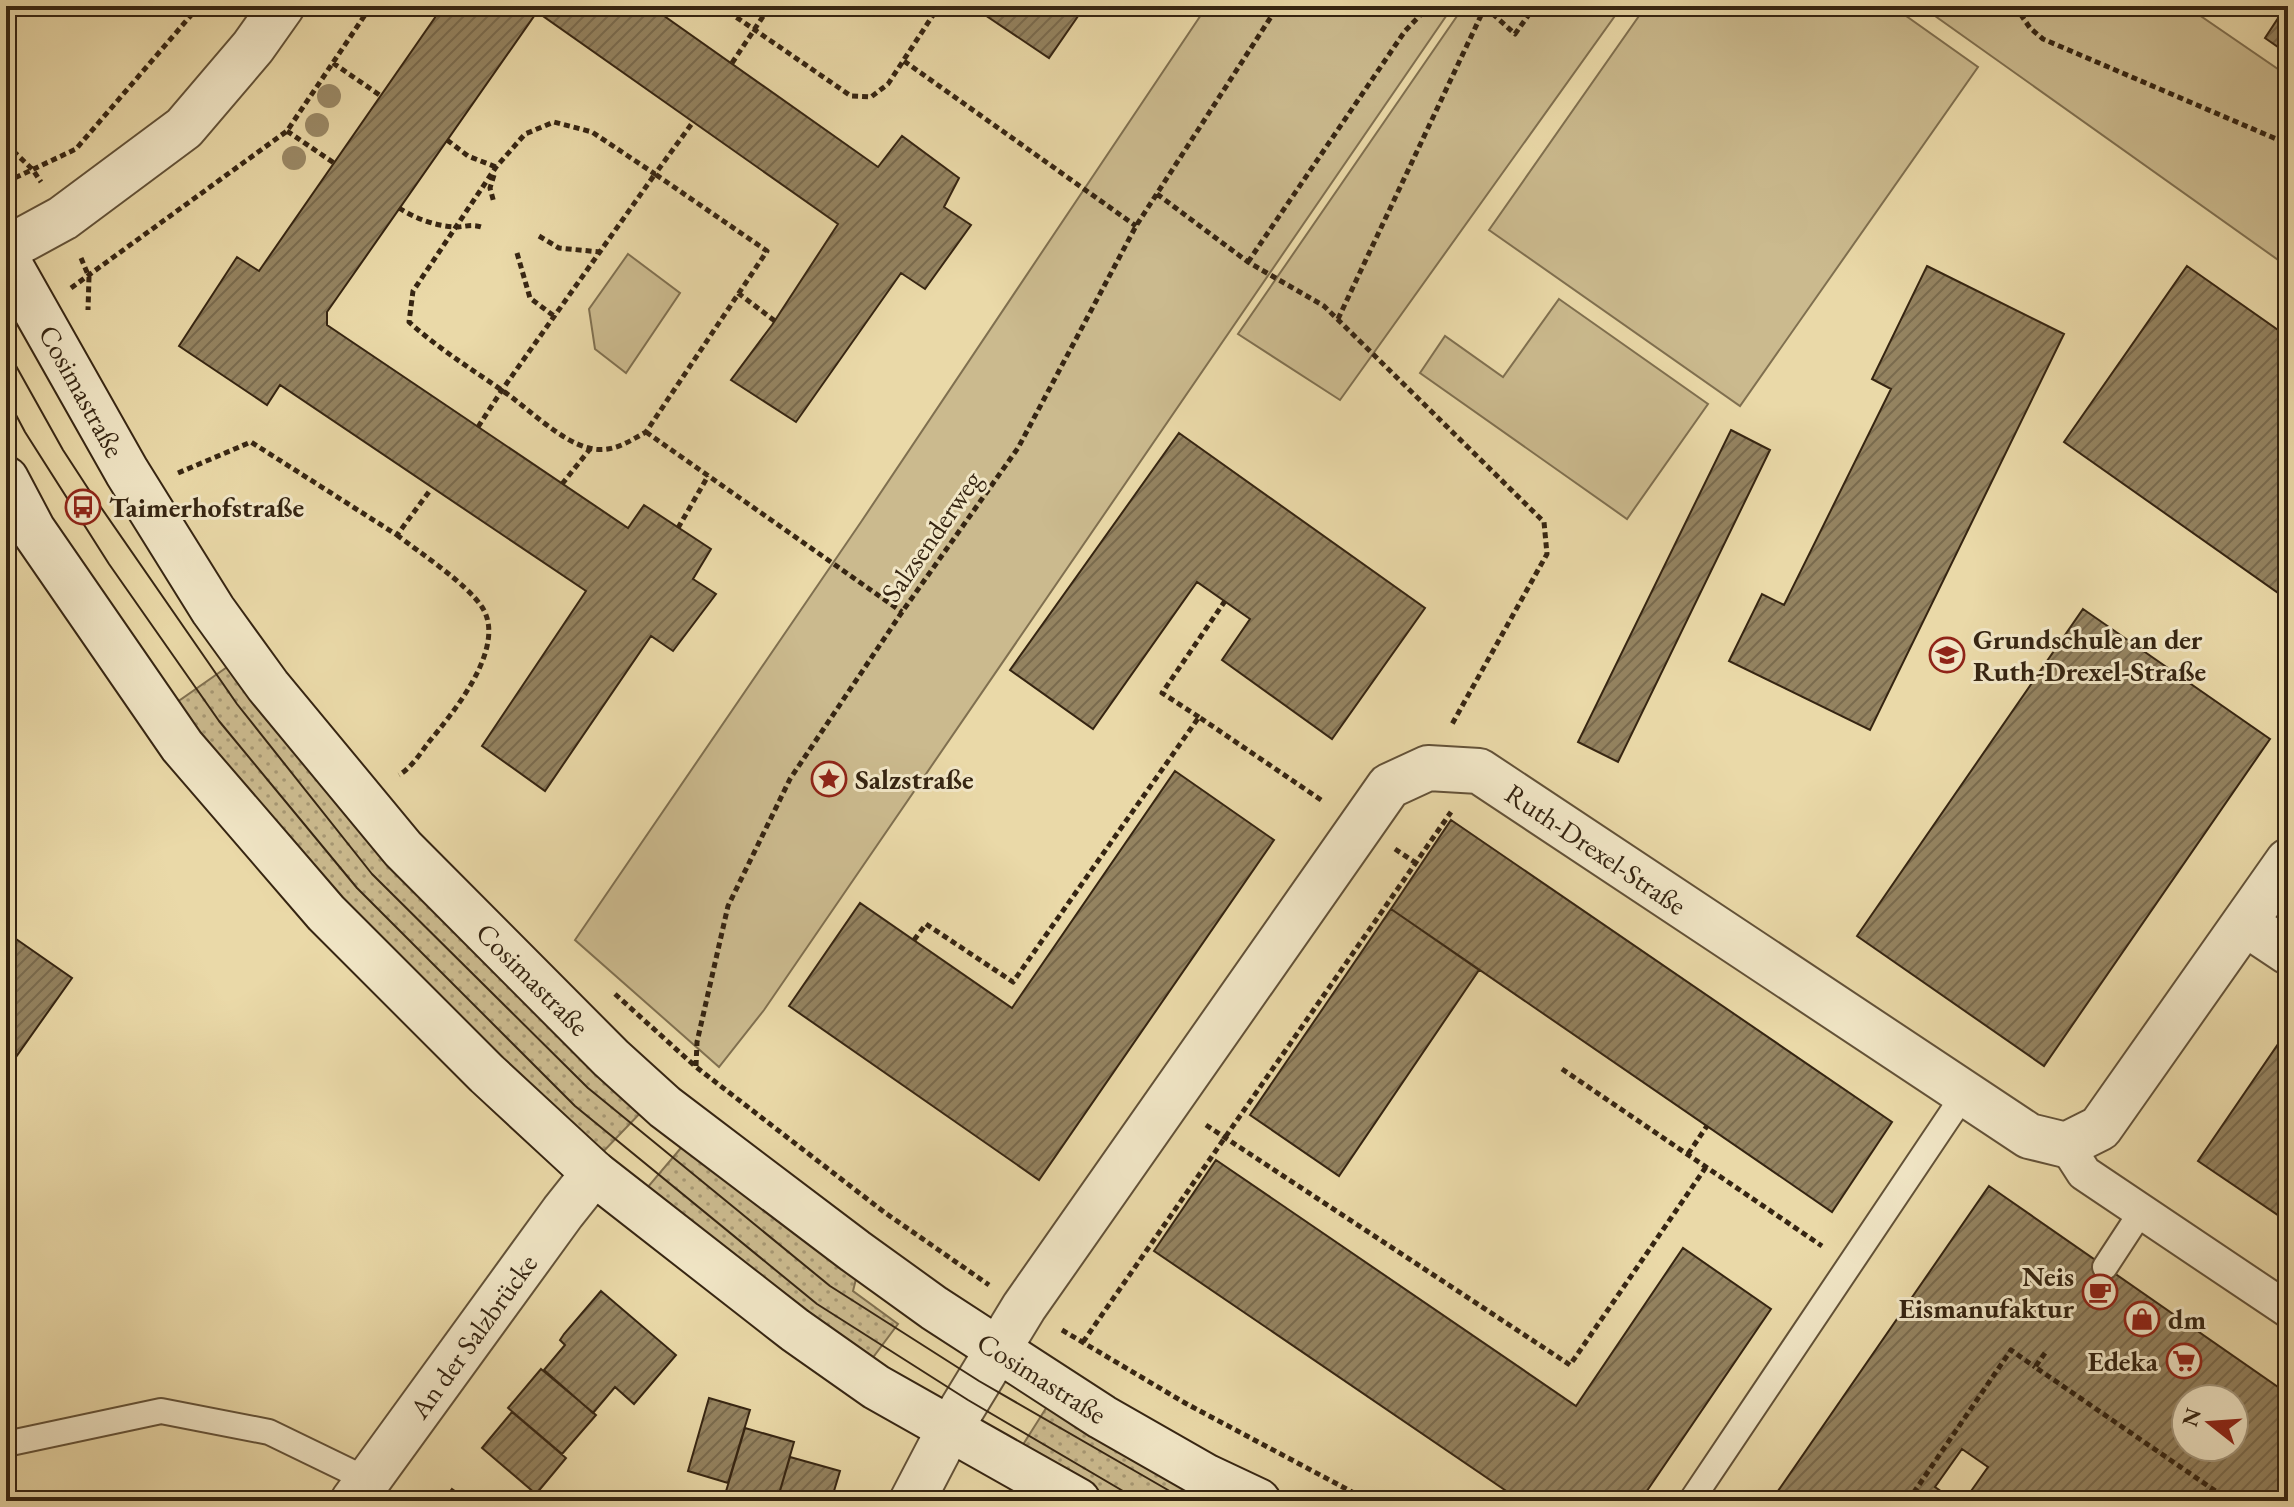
<svg xmlns="http://www.w3.org/2000/svg" width="2294" height="1507" font-family="'EB Garamond',serif">
  <style>
    .grass { fill: url(#grass-dots); stroke: #807050; stroke-width: 2 }
    .park { fill: #cbba8e; stroke: #807050; stroke-width: 2 }
    .building { fill: url(#building-hatch); stroke: #362512; stroke-width: 2; fill-rule: evenodd }
    .lines { fill: none; stroke-linecap: round; stroke-linejoin: round }
    .service-casing { stroke: #635238; stroke-width: 28 }
    .pedestrian-casing { stroke: #635238; stroke-width: 38 }
    .minor-casing { stroke: #635238; stroke-width: 48 }
    .secondary-casing { stroke: #362512; stroke-width: 48 }
    .path { stroke: #362512; stroke-width: 5; stroke-dasharray: 6 4; stroke-linecap: butt }
    .service { stroke: #f1e6c6; stroke-width: 24 }
    .pedestrian { stroke: #f1e6c6; stroke-width: 34 }
    .minor { stroke: #f1e6c6; stroke-width: 44 }
    .secondary { stroke: #f1e6c6; stroke-width: 44 }
    .tram { stroke: #362512; stroke-width: 2 }
    .tree { fill: #9b8a67 }
    .labels { text-anchor: middle; dominant-baseline: central; stroke-width: 6; stroke-linejoin: round; paint-order: stroke }
    .street-label { font-size: 28px; fill: #362512; stroke: #f1e6c6 }
    .poi-label { font-size: 28px; font-weight: bold; fill: #362512; stroke: #f1e6c6; text-anchor: start }
  </style>
  <defs>
    <pattern id="grass-dots" width="8" height="8" patternUnits="userSpaceOnUse" patternTransform="scale(2)"><rect width="8" height="8" fill="#cbba8e"/><path d="M2 2h.1M6 6h.1" fill="none" stroke="#a69773" stroke-width="1.8" stroke-linecap="round"/></pattern>
    <pattern id="building-hatch" width="6" height="6" patternUnits="userSpaceOnUse" patternTransform="scale(2)"><rect width="6" height="6" fill="#948360"/><path d="M-1 1l2-2M0 6l6-6M5 7l2-2" fill="none" stroke="#7a6b4e"/></pattern>
  </defs>
  <rect width="100%" height="100%" fill="#ead9a8"/>
  <filter id="stains"><feTurbulence type="fractalNoise" baseFrequency=".0025" numOctaves="4"/><feColorMatrix values="0 0 0 0 .2 0 0 0 0 .09 0 0 0 0 .02 0 0 0 .5 -.17"/></filter>
  <radialGradient id="worn" r=".72"><stop offset=".6" stop-color="#630" stop-opacity="0"/><stop offset="1" stop-color="#630" stop-opacity=".3"/></radialGradient>
  <path class="grass" d="M240,658l407,448 -49,51 -236,-236 -189,-216z
    M686,1142l171,133 -4,16 45,33 -30,40 -227,-169z
    M1048,1405l174,96h-119l-84,-50z"/>
  <path class="park" d="M1207,6h246l-689,1004 -45,57 -144,-127 286,-418z
    M1464,6h158l-282,394 -102,-66z
    M1646,6h246l86,61 -238,339 -251,-176z
    M1921,6h265l102,70v191z
    M628,254l52,39 -54,80 -31,-24 -6,-40z
    M1559,299l149,105 -81,115 -207,-146 25,-37 58,41z"/>
  <path class="building" d="M443,6h207l228,161 24,-31 57,42 -15,29 27,18 -46,64 -24,-16 -105,149 -65,-42 41,-55 66,-101 -301,-212 -210,300v13l301,203 16,-23 67,44 -18,30 23,15 -43,57 -22,-15 -106,155 -63,-45 104,-155 -306,-206 -13,20 -88,-59 58,-89 22,14z
    M987,6h98l-36,52 -67,-45z
    M2286,6h2v48l-23,-16z
    M1927,266l137,68 -194,396 -141,-69 33,-67 22,11 107,-216 -19,-10z
    M2187,266l101,71v263l-224,-158z
    M1731,430l39,20 -152,312 -40,-20z
    M1179,433l246,175 -93,131 -110,-79 28,-41 -53,-37 -104,147 -83,-59z
    M2083,609l187,130 -226,327 -187,-130z
    M1175,771l99,69 -235,340 -250,-174 71,-103 152,105z
    M1451,820l441,302 -60,90 -441,-303z
    M1391,909l88,61 -140,206 -89,-61z
    M6,932l66,46 -66,93z
    M2285,1034l3,2v186l-90,-61z
    M1216,1160l360,246 107,-158 88,61 -131,192h-119l-367,-250z
    M1989,1186l299,208v107h-517zM2186,1399h48v48h-48z
    M601,1291l75,64 -42,49 -19,-17 -22,26 -49,-43 21,-25 -5,-5 4,-6z
    M541,1369l55,46 -34,39 -54,-46z
    M709,1398l41,12 -22,73 -40,-12z
    M512,1412l54,46 -30,36 -54,-46z
    M745,1428l49,14 -17,59h-43l-10,-3z
    M1962,1449l26,18 -24,34h-9l-20,-14z
    M790,1457l50,14 -9,30h-54z
    M452,1489l17,12h-26z"/>
  <g class="lines">
    <g class="service-casing">
      <path id="service" d="M2105,1267l36,-55
        M6,1444l155,-33 108,21 99,48
        M1691,1501l274,-408"/>
    </g>
    <g class="pedestrian-casing">
      <path id="pedestrian" d="M2066,1145l18,28 204,137"/>
    </g>
    <g class="minor-casing">
      <path id="minor" d="M6,249l57,-31 121,-90 69,-81 29,-41
        M2246,924l42,28
        M353,1501l210,-289 31,-39
        M912,1501l37,-71 75,-123 365,-521 39,-18 51,3 550,365 37,9 34,-17 188,-267"/>
    </g>
    <g class="secondary-casing">
      <path id="secondary" d="M6,258l121,214 86,138 55,76 135,163 208,209 54,49 190,144 79,57 168,109 105,60 51,24
        M6,479l27,51 149,216 144,167 161,161 107,99 201,157 81,57 202,114"/>
    </g>
    <path class="path" d="M720,6l131,90 20,1 17,-13 51,-78
      M2015,6l15,22 13,11 245,105
      M1485,7l30,27 20,-28
      M904,61l232,165
      M333,63l48,33
      M732,63l38,-57
      M287,131l47,32
      M447,140l21,16 28,11
      M6,144l27,26 8,12
      M494,175l-4,13 4,15
      M6,182l70,-33 123,-143
      M1157,194l91,68 76,44 220,216 3,32 -96,172
      M399,208c17,11 39,19 59,19 10,-1 16,-3 26,1
      M539,236l20,12 41,4
      M517,253l13,45 24,18
      M81,258l8,19 -1,33
      M1248,262l157,-231 24,-25
      M71,288l216,-157 84,-125
      M738,293l37,28
      M1338,319l147,-312
      M478,427l24,-37 153,-216 112,77 -121,181c-18,10 -35,22 -57,16 -29,-7 -61,-40 -86,-57 -33,-23 -64,-42 -94,-69l4,-31 83,-124 29,-33 29,-12 38,10 63,42 38,-52
      M646,432l256,180
      M178,473l73,-31 146,93 34,-46
      M562,484l28,-35
      M678,528l30,-52
      M397,535c23,18 69,48 85,72 26,40 -29,106 -54,136 -8,11 -17,25 -29,32
      M1199,717l-37,-24 63,-92
      M1395,849l21,14
      M914,940l12,-16 87,58 186,-265 125,85
      M615,994l81,73 188,145 105,73
      M696,1066l1,-24 31,-136 62,-127 112,-167 116,-164 118,-222 142,-220
      M1562,1069l260,177
      M1206,1125l364,240 136,-198
      M1688,1154l19,-28
      M1062,1330l123,73 184,98
      M1083,1342l368,-530
      M2045,1353l-10,14 195,134
      M1908,1501l103,-151 24,17"/>
    <use href="#service" class="service"/>
    <use href="#pedestrian" class="pedestrian"/>
    <use href="#minor" class="minor"/>
    <use href="#secondary" class="secondary"/>
    <path class="tram" d="M6,348l57,102 28,43 146,211 135,170 216,214 242,198 149,95 208,120
      M6,396l19,36 84,132 110,157 138,167 218,218 242,198 151,96 172,101"/>
  </g>
  <g class="tree">
    <circle cx="329" cy="96" r="12"/>
    <circle cx="317" cy="125" r="12"/>
    <circle cx="294" cy="158" r="12"/>
  </g>
  <defs>
    <g id="bus-ring" transform="scale(1.8)"><circle r="9.5" fill="#f1e6c6" stroke="#8f2418" stroke-width="1.5"/><path d="M-5-6H5V4H4V6H2V4H-2V6H-4V4H-5ZM-3.5-4V0h7V-4ZM-3.5 1.2v1.5H-2V1.2ZM2 1.2v1.5H3.5V1.2Z" fill="#8f2418"/></g>
    <g id="school-ring" transform="scale(1.8)"><circle r="9.5" fill="#f1e6c6" stroke="#8f2418" stroke-width="1.5"/><path d="M0-5L7-2L0 1L-7-2ZM-4 1L0 2.5L4 1V4Q0 6-4 4Z" fill="#8f2418"/></g>
    <g id="sight-ring" transform="scale(1.8)"><circle r="9.5" fill="#f1e6c6" stroke="#8f2418" stroke-width="1.5"/><path d="M0-6L1.8-2.2L6-1.7L2.9 1.2L3.7 5.4L0 3.3L-3.7 5.4L-2.9 1.2L-6-1.7L-1.8-2.2Z" fill="#8f2418"/></g>
    <g id="cafe-ring" transform="scale(1.8)"><circle r="9.5" fill="#f1e6c6" stroke="#8f2418" stroke-width="1.5"/><path d="M-5.5-4.5H6V0H3Q3 3.5 0 3.5H-2.5Q-5.5 3.5-5.5 0ZM3-3.2v2h1.7v-2ZM-6 4.5H4V6H-6Z" fill="#8f2418"/></g>
    <g id="shop-ring" transform="scale(1.8)"><circle r="9.5" fill="#f1e6c6" stroke="#8f2418" stroke-width="1.5"/><path d="M-5-2.5h2.3a2.7 3.5 0 0 1 5.4 0H5L5.5 6h-11ZM-1.5-2.5h3a1.5 2.3 0 0 0-3 0Z" fill="#8f2418"/></g>
    <g id="supermarket-ring" transform="scale(1.8)"><circle r="9.5" fill="#f1e6c6" stroke="#8f2418" stroke-width="1.5"/><path d="M-6-5.5h2.5l.6 2H6L4.5 2H-2.5L-4.4-4H-6ZM-1.5 3.2a1.3 1.3 0 1 0 .1 0ZM3 3.2a1.3 1.3 0 1 0 .1 0Z" fill="#8f2418"/></g>
  </defs>
  <g fill-rule="evenodd">
    <use href="#bus-ring" x="83" y="507"/>
    <use href="#school-ring" x="1947" y="655"/>
    <use href="#sight-ring" x="829" y="779"/>
    <use href="#cafe-ring" x="2100" y="1292"/>
    <use href="#shop-ring" x="2142" y="1319"/>
    <use href="#supermarket-ring" x="2184" y="1361"/>
  </g>
  <g class="labels">
    <g class="street-label">
      <text transform="translate(82 391) rotate(61)">Cosimastraße</text>
      <text transform="translate(931 536) rotate(-55)">Salzsenderweg</text>
      <text transform="translate(1596 849) rotate(34)">Ruth-Drexel-Straße</text>
      <text transform="translate(533 979) rotate(45)">Cosimastraße</text>
      <text transform="translate(473 1336) rotate(-54)">An der Salzbrücke</text>
      <text transform="translate(1042 1378) rotate(32)">Cosimastraße</text>
    </g>
    <g class="poi-label">
      <text x="109" y="507">Taimerhofstraße</text>
      <text x="1973" y="639">Grundschule an der<tspan x="1973" dy="32">Ruth-Drexel-Straße</tspan></text>
      <text x="855" y="779">Salzstraße</text>
      <text x="2074" y="1276" text-anchor="end">Neis<tspan x="2074" dy="32">Eismanufaktur</tspan></text>
      <text x="2168" y="1319">dm</text>
      <text x="2158" y="1361" text-anchor="end">Edeka</text>
    </g>
  </g>
  <rect width="2294" height="1507" fill="none" stroke="#ead9a8" stroke-width="32"/>
  <rect x="8" y="8" width="2278" height="1491" fill="none" stroke="#362512" stroke-width="4"/>
  <rect x="16" y="16" width="2262" height="1475" fill="none" stroke="#362512" stroke-width="2"/>
  <g transform="translate(2210 1423) rotate(287)"><circle r="38" fill="#f1e6c6" stroke="#a6997e" stroke-width="2"/>
  <path d="M0-6L14 30L0 20L-14 30Z" fill="#8f2418"/>
  <text y="-12" font-size="22" font-weight="bold" text-anchor="middle" fill="#362512">N</text>
  </g>
  <rect width="100%" height="100%" filter="url(#stains)"/>
  <rect width="100%" height="100%" fill="url(#worn)"/>
</svg>
